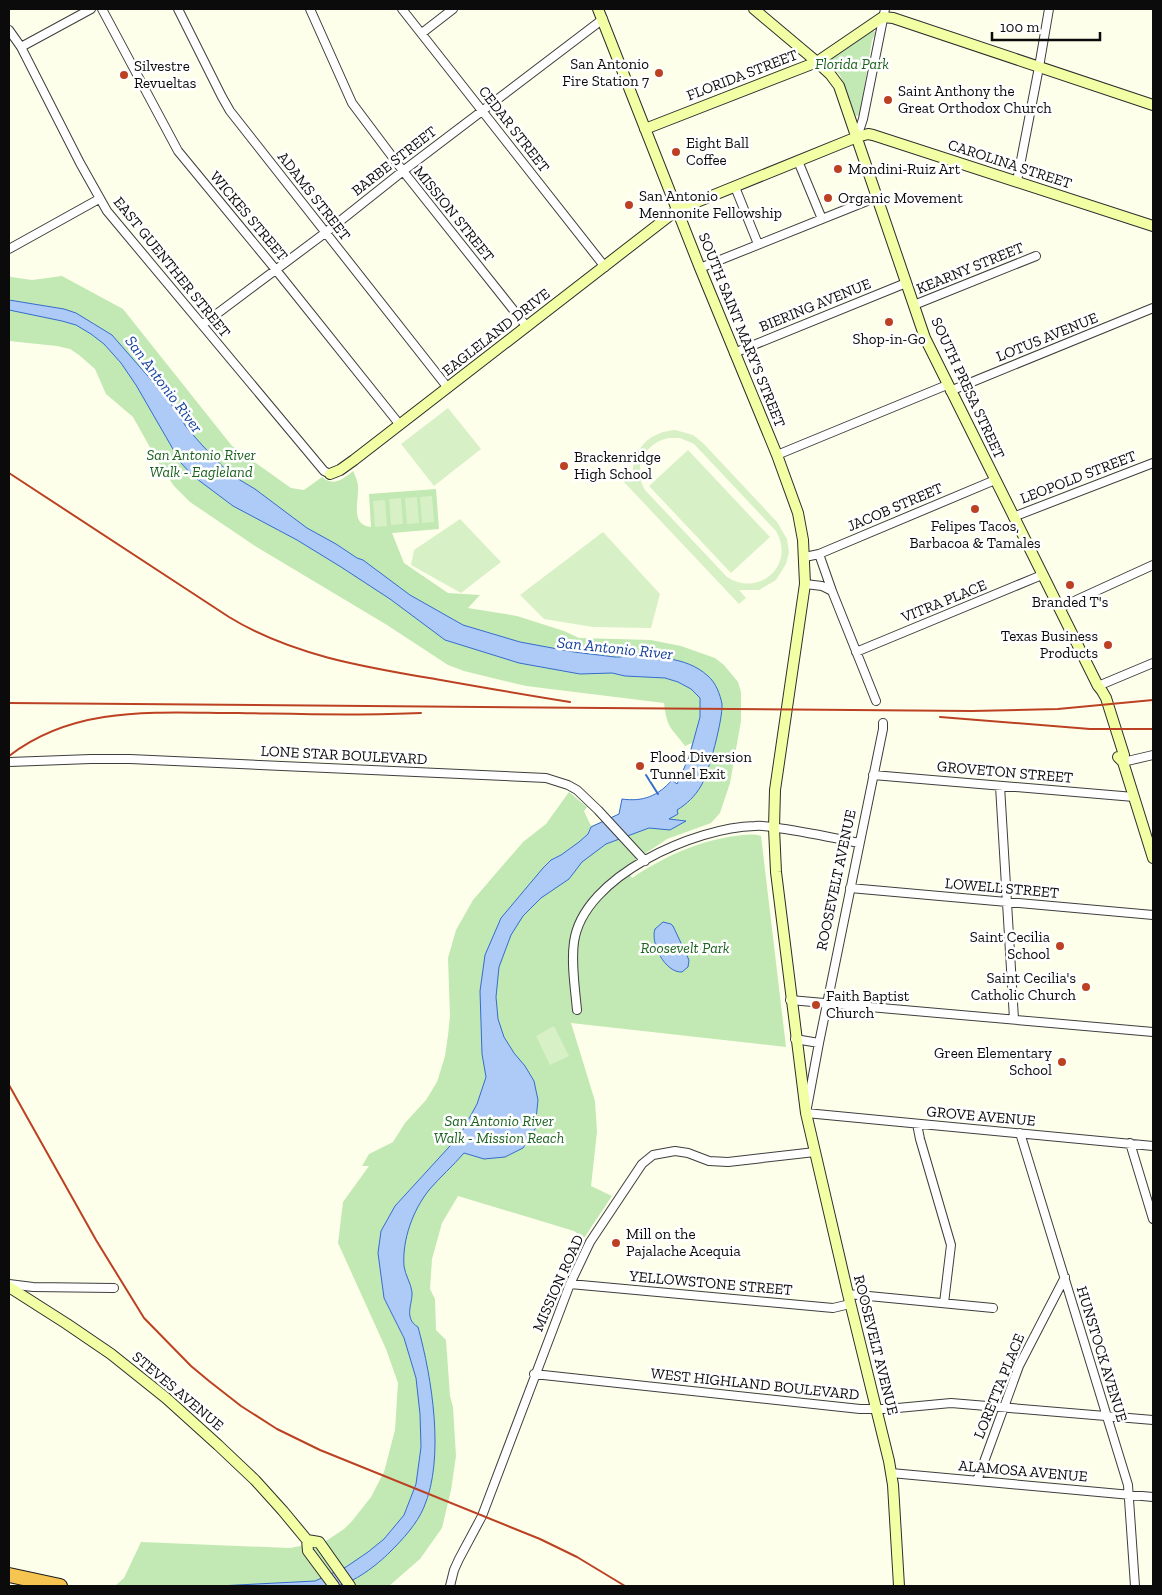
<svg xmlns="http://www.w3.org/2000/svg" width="1162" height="1595" font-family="'Zilla Slab',serif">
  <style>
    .green { fill: #c2e9b4 }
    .pitch { fill: #d7f0c6; fill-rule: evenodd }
    .water { fill: #aecaf6; stroke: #356cce }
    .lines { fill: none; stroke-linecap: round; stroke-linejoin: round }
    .stream { stroke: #356cce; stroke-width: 2 }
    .street-casing { stroke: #3e3e3e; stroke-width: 10 }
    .secondary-casing { stroke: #2d2d2d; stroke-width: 12 }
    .highway-casing { stroke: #1c1c1c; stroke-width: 16 }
    .street { stroke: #fff; stroke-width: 8 }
    .secondary { stroke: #f3ffa5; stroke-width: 10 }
    .highway { stroke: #f5c451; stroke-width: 14 }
    .rail { stroke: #bc4123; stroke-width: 2 }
    .poi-dot { fill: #bc4123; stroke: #fff; stroke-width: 2 }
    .labels { text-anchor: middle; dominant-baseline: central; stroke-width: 5; stroke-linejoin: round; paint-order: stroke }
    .poi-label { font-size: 15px; fill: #0b0b0b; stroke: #fff; text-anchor: start }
    .park-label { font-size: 15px; font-style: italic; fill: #1c631e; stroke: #fff }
    .street-label { font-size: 15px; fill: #0b0b0b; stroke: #fff }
    .water-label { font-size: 16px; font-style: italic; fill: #15409d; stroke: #fff }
  </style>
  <rect width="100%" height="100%" fill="#feffea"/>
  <path class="green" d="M872,29l4,4 -4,7 -11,67 1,5 -2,3 -4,1 -16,-41 -13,-12v-2z
    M9,275l2,2 21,3 30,-4 61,33 109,137 59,42 13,2 18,-13c12,10 21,2 31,-6 3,6 6,13 5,20 0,13 -7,34 13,36l-2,-33 67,-5 3,40 -47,4 12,30 44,30 32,2 -12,13 49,8 47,15 15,7 72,2 30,6 34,12 9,7 14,17 3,10v29l-11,62 -10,30 -9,10 -44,16 -42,28 7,11c32,-21 65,-37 103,-42 9,-1 18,-3 26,0l25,211 -215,-24 24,78 2,31 -6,54 21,10 -28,42 -10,-7 -116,-35 -16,27 -10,36 -2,30 5,10 1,31 10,10 4,56 3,11 3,49 -5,34 -9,38 -22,31 -31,27h-274l9,-8 17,-36 149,6 36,-7 18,-12 8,-8 19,-24 13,-25 11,-42 3,-47 -12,-34 -48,-106 5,-41 26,-36h-7l7,-12 24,-12 12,-19 21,-23 11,-18 8,-26 3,-21 2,-19 -2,-58 8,-28 17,-30 50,-58 23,-18 23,-32 18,15 -3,4 7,15 28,-12 3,-15c21,3 36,-3 50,-19l5,4 9,-18 6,-23 -7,3c-14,-19 -18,-17 -21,-43l-138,-17 -62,-15 -16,-6 -61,-40 -132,-79 -65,-44 -16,-16 -13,-19 -28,-50 -27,-23 -11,-25 -16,-14 -9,-6 -13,-3 -48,-5z"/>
  <path class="pitch" d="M448,408l33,41 -47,37 -33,-42z
    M675,430l18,5 10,8 74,79 10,17 2,13 -3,12 -10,16 -17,10h-20l7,8 -7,6 -116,-123 7,-6 3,2c-2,-26 15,-45 42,-47zM669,438h11l14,6 82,87c20,34 -17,67 -49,46l-82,-87c-13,-22 -1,-47 24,-52z
    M688,450l82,87 -39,36 -82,-87z
    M432,496l2,26 -12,1 -2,-26z
    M417,497l2,26 -12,1 -2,-26z
    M401,498l2,26 -12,1 -2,-26z
    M385,500l2,26 -12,1 -2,-26z
    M460,519l41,43 -40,31 -50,-28 3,-15z
    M603,532l57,62 -9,34 -58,-1 -49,-8 -24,-24z
    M554,1026l15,30 -19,9 -14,-29z"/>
  <path class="water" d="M9,300l55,9 12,4 36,22 55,63 20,30 15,17 28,29 25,15 52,39 29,16 21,14 6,2 47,35 53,30 57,17 54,10 41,5h6l3,-3c29,4 61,1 84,22 8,7 12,18 14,28 1,15 -13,68 -21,82 -6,10 -14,18 -24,24l1,4 -9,5 17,2 -16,9 -21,-2 -43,16 -24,18 -13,17 -28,19 -18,18 -12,19 -12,32 -3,30 2,22 6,18 10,16 11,13 9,15 4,19 -3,29 -12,19 -18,9 -21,2 -20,-6c-11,13 -24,24 -35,37 -16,20 -27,50 -25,76 1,9 7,17 8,26 1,11 -9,26 6,35 14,51 27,131 6,180 -7,17 -21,32 -34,45 -13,13 -36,31 -54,34 -11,2 -24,0 -34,0 -28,0 -56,0 -84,0l97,-5 31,-14 22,-15 16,-13 20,-24 12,-31 5,-37 -1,-33 -4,-36 -12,-40 -20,-40 -6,-45 3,-22 14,-25 65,-71 17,-31 9,-27 -4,-23 -2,-63 5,-36 16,-37 42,-50 8,-8 10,-5 18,-13 9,-8 3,-7 28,-13 3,-15c21,3 36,-3 50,-19l5,4 12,-27 11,-40v-19l-9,-9 -13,-7 -13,-4 -40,-2 -13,-3 -32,1 -61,-11 -74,-23 -55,-41 -49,-32 -44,-27 -64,-34 -40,-30 -12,-13 -45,-78 -15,-22 -17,-19 -13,-10 -15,-9 -14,-4 -53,-11z
    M663,922l8,2 2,2 16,34 -1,7 -6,5c-17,1 -32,-29 -27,-43z"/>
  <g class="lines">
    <path class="stream" d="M646,775l12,19"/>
    <g class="street-casing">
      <path id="street" d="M102,9l76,142 98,119 124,155
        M178,9l44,88 8,14 218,277
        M310,9l42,94 51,68 124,156
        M402,9l203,258
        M9,30l12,17 59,116 27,48 217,260 6,3
        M422,33l31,-24
        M21,47l70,-38
        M857,137l6,-18 22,-110
        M798,161l24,58
        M1017,181l22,-114 10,-58
        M735,187l23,57
        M9,249l90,-50
        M700,268l177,-71
        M914,305l122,-49
        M202,325l123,-92 78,-62 200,-152
        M734,353l172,-70
        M950,391l203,-83
        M777,455l170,-70
        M1013,517l140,-54
        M819,554l13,37
        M805,557l14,-3 176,-74
        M805,584l17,2 10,5 44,110
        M1059,608l94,-43
        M856,652l186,-77
        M1098,686l55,-23
        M9,762l82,-3h39l416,19 22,7 9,5 21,20 47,51
        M1123,762l30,-7
        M873,775l261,22
        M1000,786l14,233
        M850,888l303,27
        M790,1000l363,32
        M577,1010c-2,-22 -6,-47 -3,-68 9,-66 122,-115 181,-116 10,-1 20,2 30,3 25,4 50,9 74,14
        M795,1039l24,4 64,-314v-6
        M819,1043l-13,70 347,33
        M917,1124l3,15 31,106 -7,58
        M1020,1133l108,352 7,101
        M1130,1143l23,76
        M9,1284l24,3 81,1
        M570,1284l263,24 17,-4
        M848,1294l145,14
        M534,1374l326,35h27l64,-6 202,17
        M891,1473l262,24
        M977,1481l42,-115 46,-89
        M450,1586l4,-16 5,-11 23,-43 88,-232 20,-42 52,-78 11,-9 22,-4 13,2 21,8 19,1 87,-10"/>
    </g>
    <g class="secondary-casing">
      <path id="secondary" d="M598,9l102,259 77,187 21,58 5,27 2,44 -30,206 -1,38 2,44 30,241 42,181 41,167 4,24 6,101
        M754,9l63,53 13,12 9,12 86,252 173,348 4,5 4,7 18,57 -1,7
        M645,129l172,-67 66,-45 10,1 260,87
        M330,474l10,-4 14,-10 323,-250 180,-73 11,-3 5,1 280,91
        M1118,757l5,5 30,96
        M9,1287l58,37 44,30 55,44 52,47 37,35 28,31 24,29 1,11 26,35
        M307,1540l12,2 31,44"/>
    </g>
    <g class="highway-casing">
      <path id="highway" d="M9,1575l51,11"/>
    </g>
    <use href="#street" class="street"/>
    <use href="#secondary" class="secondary"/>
    <use href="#highway" class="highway"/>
    <path class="rail" d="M9,473l220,144c62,38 135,50 206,62 45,8 90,16 135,23
      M9,703l963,8 86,-2 95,-9
      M940,717l150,12h63
      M9,756c67,-52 150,-43 230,-43 61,1 122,3 182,0
      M9,1085l87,155 48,78 47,48 18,15 32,25 36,23 43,21 220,89 37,18 48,29"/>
  </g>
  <g class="poi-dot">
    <circle cx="659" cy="73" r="5"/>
    <circle cx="124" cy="75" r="5"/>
    <circle cx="888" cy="100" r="5"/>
    <circle cx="676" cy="152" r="5"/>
    <circle cx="838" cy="169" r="5"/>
    <circle cx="828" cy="198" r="5"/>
    <circle cx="629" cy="205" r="5"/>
    <circle cx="889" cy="322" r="5"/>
    <circle cx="564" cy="466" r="5"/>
    <circle cx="975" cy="509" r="5"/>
    <circle cx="1070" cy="585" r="5"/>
    <circle cx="1108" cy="645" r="5"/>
    <circle cx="640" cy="766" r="5"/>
    <circle cx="1060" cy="946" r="5"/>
    <circle cx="1086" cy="987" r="5"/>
    <circle cx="816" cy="1005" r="5"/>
    <circle cx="1062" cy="1062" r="5"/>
    <circle cx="616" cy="1243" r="5"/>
  </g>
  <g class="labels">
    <g class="poi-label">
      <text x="649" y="64" text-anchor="end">San Antonio<tspan x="649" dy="17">Fire Station 7</tspan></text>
      <text x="134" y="66">Silvestre<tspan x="134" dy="17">Revueltas</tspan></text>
      <text x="898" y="91">Saint Anthony the<tspan x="898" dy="17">Great Orthodox Church</tspan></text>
      <text x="686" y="143">Eight Ball<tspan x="686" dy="17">Coffee</tspan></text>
      <text x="848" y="169">Mondini-Ruiz Art</text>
      <text x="639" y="196">San Antonio<tspan x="639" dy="17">Mennonite Fellowship</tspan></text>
      <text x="838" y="198">Organic Movement</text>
      <text x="889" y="339" text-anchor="middle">Shop-in-Go</text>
      <text x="574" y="457">Brackenridge<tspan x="574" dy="17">High School</tspan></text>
      <text x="975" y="526" text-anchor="middle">Felipes Tacos,<tspan x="975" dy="17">Barbacoa &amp; Tamales</tspan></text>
      <text x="1070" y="602" text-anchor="middle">Branded T's</text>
      <text x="1098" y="636" text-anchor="end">Texas Business<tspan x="1098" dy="17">Products</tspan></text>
      <text x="650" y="757">Flood Diversion<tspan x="650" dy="17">Tunnel Exit</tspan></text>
      <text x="1050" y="937" text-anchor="end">Saint Cecilia<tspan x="1050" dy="17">School</tspan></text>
      <text x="1076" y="978" text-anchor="end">Saint Cecilia's<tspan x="1076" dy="17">Catholic Church</tspan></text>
      <text x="826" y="996">Faith Baptist<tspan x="826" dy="17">Church</tspan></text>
      <text x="1052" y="1053" text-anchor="end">Green Elementary<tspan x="1052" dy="17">School</tspan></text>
      <text x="626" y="1234">Mill on the<tspan x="626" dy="17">Pajalache Acequia</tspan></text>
    </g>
    <g class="park-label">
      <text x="852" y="64">Florida Park</text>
      <text x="201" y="455">San Antonio River<tspan x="201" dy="17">Walk - Eagleland</tspan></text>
      <text x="685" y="948">Roosevelt Park</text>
      <text x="499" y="1121">San Antonio River<tspan x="499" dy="17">Walk - Mission Reach</tspan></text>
    </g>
    <g class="street-label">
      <text transform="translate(742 75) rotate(-21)">FLORIDA STREET</text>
      <text transform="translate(514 129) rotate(52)">CEDAR STREET</text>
      <text transform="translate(394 161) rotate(-38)">BARBE STREET</text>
      <text transform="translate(1010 164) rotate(18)">CAROLINA STREET</text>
      <text transform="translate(314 196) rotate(52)">ADAMS STREET</text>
      <text transform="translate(454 214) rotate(51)">MISSION STREET</text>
      <text transform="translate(249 216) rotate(50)">WICKES STREET</text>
      <text transform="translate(172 267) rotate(51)">EAST GUENTHER STREET</text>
      <text transform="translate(970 268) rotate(-22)">KEARNY STREET</text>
      <text transform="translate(815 305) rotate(-22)">BIERING AVENUE</text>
      <text transform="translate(742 330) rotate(68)">SOUTH SAINT MARY'S STREET</text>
      <text transform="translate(496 332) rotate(-38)">EAGLELAND DRIVE</text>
      <text transform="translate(1047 337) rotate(-22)">LOTUS AVENUE</text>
      <text transform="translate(968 388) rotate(65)">SOUTH PRESA STREET</text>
      <text transform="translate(1078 477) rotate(-21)">LEOPOLD STREET</text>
      <text transform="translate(895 507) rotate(-23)">JACOB STREET</text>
      <text transform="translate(944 601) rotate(-22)">VITRA PLACE</text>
      <text transform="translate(344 755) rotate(3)">LONE STAR BOULEVARD</text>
      <text transform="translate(1005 772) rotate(5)">GROVETON STREET</text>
      <text transform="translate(836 880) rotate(-78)">ROOSEVELT AVENUE</text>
      <text transform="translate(1002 888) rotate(5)">LOWELL STREET</text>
      <text transform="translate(981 1116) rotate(5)">GROVE AVENUE</text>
      <text transform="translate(558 1283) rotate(-66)">MISSION ROAD</text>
      <text transform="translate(711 1283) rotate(5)">YELLOWSTONE STREET</text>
      <text transform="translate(876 1345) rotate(76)">ROOSEVELT AVENUE</text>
      <text transform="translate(1102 1354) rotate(73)">HUNSTOCK AVENUE</text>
      <text transform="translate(755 1384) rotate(6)">WEST HIGHLAND BOULEVARD</text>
      <text transform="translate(999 1386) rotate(-68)">LORETTA PLACE</text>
      <text transform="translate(178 1391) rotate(40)">STEVES AVENUE</text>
      <text transform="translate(1023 1471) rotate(5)">ALAMOSA AVENUE</text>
    </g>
    <g class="water-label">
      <text transform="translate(164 384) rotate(53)">San Antonio River</text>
      <text transform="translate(615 648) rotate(6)">San Antonio River</text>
    </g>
  </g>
  <rect width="1162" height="1595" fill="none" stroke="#0b0b0b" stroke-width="20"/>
  <path d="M992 32v8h108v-8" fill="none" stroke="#0b0b0b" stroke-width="2.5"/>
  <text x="1000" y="32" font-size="15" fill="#0b0b0b" stroke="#ffffff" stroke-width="4" paint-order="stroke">100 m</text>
</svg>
